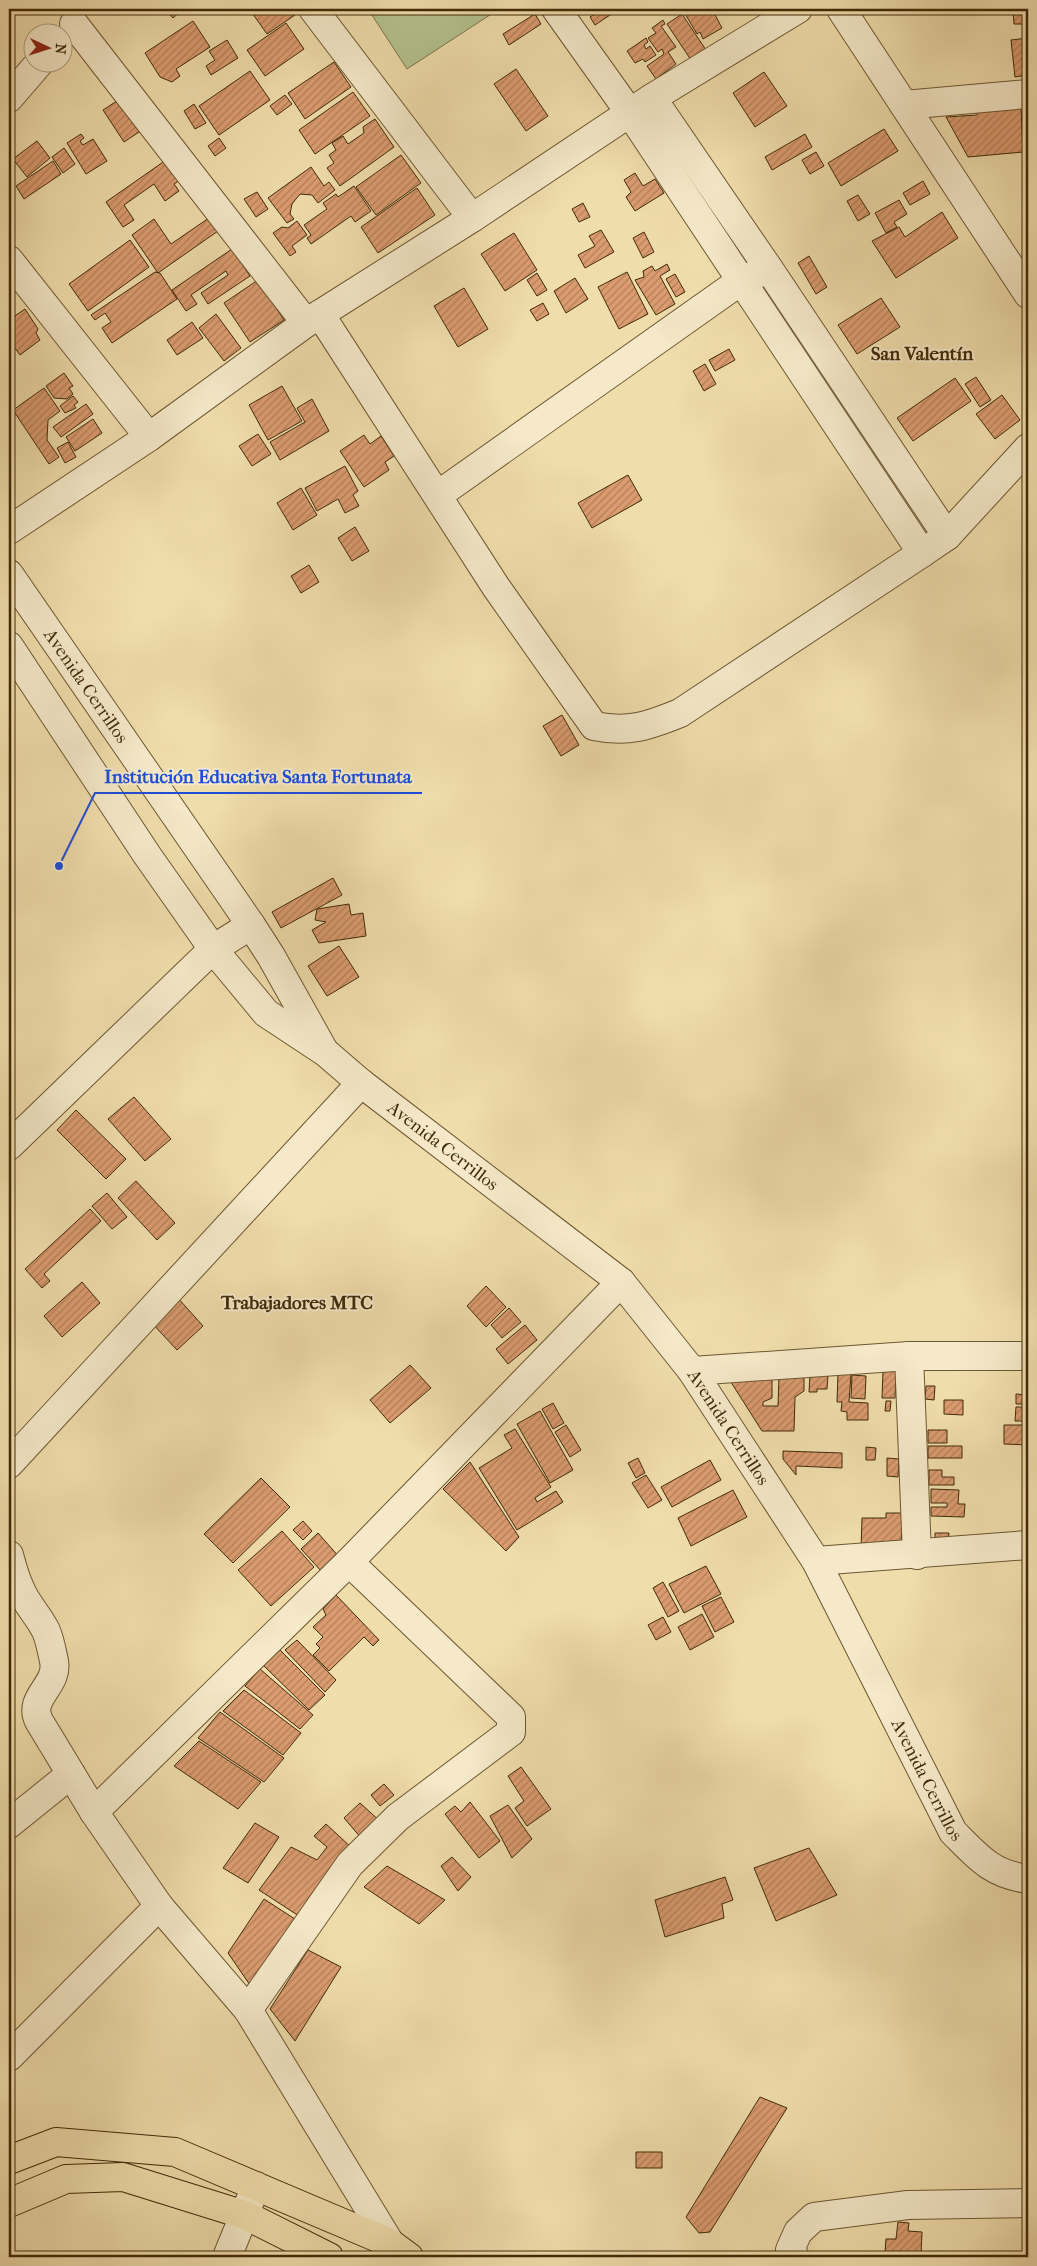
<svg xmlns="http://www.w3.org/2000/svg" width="1037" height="2266" font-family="'IM FELL French Canon',serif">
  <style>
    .grass { fill: #b4c28e; stroke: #7a764b }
    .building { fill: url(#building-hatch); stroke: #402a08 }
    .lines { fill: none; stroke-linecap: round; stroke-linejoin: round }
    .minor-casing { stroke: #6c5731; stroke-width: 30 }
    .major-casing { stroke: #402a08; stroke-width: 30 }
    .minor { stroke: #f5e9c9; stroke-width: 28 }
    .major { stroke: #f0ddac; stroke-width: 28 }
    .labels { text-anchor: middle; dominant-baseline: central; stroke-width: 4; stroke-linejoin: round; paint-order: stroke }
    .street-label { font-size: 18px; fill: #402a08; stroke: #f5e9c9 }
    .neighbourhood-label { font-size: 19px; font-weight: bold; fill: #402a08; stroke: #f5e9c9 }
    .leader { fill: none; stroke: #1d4ed8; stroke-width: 2 }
    .callout-dot { fill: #1d4ed8; stroke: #f5e9c9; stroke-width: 2 }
    .callout-label { font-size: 19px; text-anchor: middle; font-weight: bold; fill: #1d4ed8; stroke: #f5e9c9; stroke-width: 4; stroke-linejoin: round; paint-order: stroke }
  </style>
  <defs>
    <pattern id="building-hatch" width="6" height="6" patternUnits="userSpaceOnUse" patternTransform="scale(1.25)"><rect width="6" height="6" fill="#db9c70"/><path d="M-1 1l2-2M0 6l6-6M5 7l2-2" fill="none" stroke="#b37f5a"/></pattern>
  </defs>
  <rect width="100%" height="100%" fill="#f0ddac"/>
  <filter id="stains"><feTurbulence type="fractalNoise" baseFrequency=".004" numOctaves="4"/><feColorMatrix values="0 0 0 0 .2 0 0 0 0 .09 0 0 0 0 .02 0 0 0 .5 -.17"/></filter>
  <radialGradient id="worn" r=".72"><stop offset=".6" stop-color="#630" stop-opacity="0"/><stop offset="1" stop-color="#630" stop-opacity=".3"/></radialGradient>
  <path class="grass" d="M368,9h131l-92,60z"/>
  <path class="building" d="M165,9h18l-10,9z
    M252,9h39l4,6 -28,19 -17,-24z
    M602,9h17l-24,16 -5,-8z
    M673,9h12l-9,5z
    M689,9h23l10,19 -19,11 -3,-7 -3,2 -13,-22z
    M1017,9h8v15h-11l-1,-14z
    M535,14l6,10 -32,21 -6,-11z
    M682,14l26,39 -15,10 -26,-39z
    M663,20l2,4 -4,2 15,21 -8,5 8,12 -20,15 -9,-13 17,-12 -2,-5 -4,3 -10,-14 8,-5 -4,-5z
    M193,21l17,26 -34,22 4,7 -8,6 -12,-5 -15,-24z
    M286,23l18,26 -39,27 -18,-26z
    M646,38l2,4 -4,3 2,4 4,-3 6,9 -11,7 -2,-3 -8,4 -8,-12z
    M1028,38v37l-13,2 -4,-37z
    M227,40l11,18 -27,17 -5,-9 9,-6 -6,-9z
    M334,62l17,25 -46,32 -17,-26z
    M516,69l32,47 -22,15 -32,-47z
    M250,71l20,29 -51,35 -20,-29z
    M764,72l23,34 -32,21 -22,-34z
    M353,92l17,24 -55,38 -16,-24z
    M285,95l7,9 -15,11 -7,-9z
    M120,99l22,31 -18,12 -21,-32z
    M194,104l12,19 -11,6 -11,-18z
    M980,107h41l2,45 -55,5 -22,-40 31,-2z
    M375,119l19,28 -54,39 -13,-18 7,-5 -5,-8 7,-5 -4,-7 11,-7 5,8 16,-11 -1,-6z
    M884,129l14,22 -57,35 -13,-23z
    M81,134l3,4 -4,3 3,4 10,-6 14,22 -21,13 -19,-31z
    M805,134l7,13 -40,23 -7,-13z
    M219,138l7,10 -11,8 -7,-10z
    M37,141l13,17 -23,19 -14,-18z
    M64,148l11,16 -12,9 -11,-16z
    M816,152l8,14 -14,8 -8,-14z
    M401,155l20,28 -45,32 -20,-28z
    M166,160l14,20 -6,4 5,7 -14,10 -11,-17 -30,21 10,15 -11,7 -17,-25z
    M53,161l8,13 -37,25 -8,-13z
    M311,167l13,19 5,-4 6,8 -17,13 -6,-8 -12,-1 -8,10 -2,10 4,5 -7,4 -19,-25z
    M635,173l8,13 12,-7 9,14 -29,18 -9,-14 5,-5 -7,-12z
    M9,177l5,8 -5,4z
    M923,181l7,13 -20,11 -7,-12z
    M354,186l17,25 -16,11 -4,-6 -40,28 -4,-6 4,-3 -7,-10 23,-16 -4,-6 13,-9 2,3z
    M417,188l18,27 -57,38 -17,-26z
    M257,192l11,17 -12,8 -12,-18z
    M858,195l12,19 -12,7 -11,-20z
    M899,200l8,14 -13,8 3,5 -11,6 -11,-20z
    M583,203l7,14 -11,5 -7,-13z
    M942,212l16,26 -62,40 -24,-37 27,-14 6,10z
    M209,218l9,13 -60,42 -26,-38 22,-16 17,25z
    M297,221l10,14 -15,11 4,6 -6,4 -17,-23 9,-6 6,1z
    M601,230l13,22 -29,16 -7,-13 17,-9 -6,-10z
    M644,232l10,20 -11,6 -10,-20z
    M514,233l23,37 -32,21 -24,-37z
    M130,240l19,27 -61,44 -19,-27z
    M232,249l18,27 -42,28 -7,-11 27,-18 -2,-4 -35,24 6,9 -11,7 -14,-21z
    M809,256l18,31 -11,7 -18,-31z
    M667,264l3,6 -10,6 15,28 -19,11 -21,-35 9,-3 -1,-6 9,-5 3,5z
    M155,272l5,1 17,26 -65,44 -10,-15 9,-6 -6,-9 -10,7 -4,-5z
    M627,272l21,42 -29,15 -21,-42z
    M537,273l10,17 -10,6 -10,-16z
    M675,274l10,18 -9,5 -10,-18z
    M575,278l13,21 -22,14 -12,-22z
    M258,280l26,40 -34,22 -26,-39z
    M464,288l24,41 -30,18 -24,-41z
    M881,298l19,29 -43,27 -19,-29z
    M543,303l6,11 -12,7 -7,-11z
    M25,309l13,20 -2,4 4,7 -20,15 -5,-7 -6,5v-33z
    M216,314l25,34 -17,13 -25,-33z
    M192,322l11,16 -26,17 -10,-15z
    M729,349l6,11 -20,11 -6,-11z
    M705,364l11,20 -12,7 -11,-20z
    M64,373l9,13 -4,2 4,6 -6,5 -13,-1 -8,-12z
    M976,377l15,23 -11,7 -15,-23z
    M955,378l16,23 -58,40 -16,-23z
    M282,386l20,35 -34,19 -19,-35z
    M44,388l16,23 -12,9 -1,20 12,17 -10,7 -36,-54z
    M1002,395l18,25 -25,19 -19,-25z
    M73,396l5,6 -4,3 2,3 -11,5 -5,-7z
    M312,399l17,32 -49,29 -10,-18 35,-20 -8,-14z
    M86,404l7,10 -32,23 -8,-10z
    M93,419l9,14 -27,18 -9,-14z
    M258,434l13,20 -19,12 -13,-20z
    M364,435l6,9 11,-8 13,20 -9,6 4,8 -25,17 -24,-36z
    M68,442l8,15 -11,6 -8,-15z
    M345,466l13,25 -5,4 6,11 -14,7 -7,-14 -21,12 -12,-23z
    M628,475l14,25 -50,28 -14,-25z
    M301,488l16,27 -24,15 -16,-27z
    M355,527l14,24 -17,10 -14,-23z
    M309,565l10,17 -18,11 -10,-17z
    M562,715l17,30 -18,11 -18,-30z
    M333,878l9,17 -61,33 -9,-16z
    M349,904l2,11 12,-2 3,23 -47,7 -7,-13 14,-8 -11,-2 2,-11z
    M339,946l20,31 -32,19 -19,-30z
    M134,1097l37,42 -26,22 -37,-42z
    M76,1110l50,49 -20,20 -49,-49z
    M136,1181l39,42 -18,17 -39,-42z
    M107,1193l20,24 -15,12 -20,-23z
    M90,1209l11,12 -57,53 6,7 -8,7 -17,-19z
    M82,1282l18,21 -38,34 -18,-21z
    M486,1286l20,21 -20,20 -19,-21z
    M177,1297l26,29 -26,24 -27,-29z
    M509,1308l12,14 -19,16 -11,-13z
    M525,1325l12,15 -29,24 -12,-15z
    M410,1365l21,23 -41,35 -20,-23z
    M1028,1365v15h-4l-1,-14z
    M883,1371h13l-1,27h-13z
    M810,1374l18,1 -1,14h-10v3h-8z
    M838,1374h13l-2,28 19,1v17h-21v-8l-6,-1 1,-9h-5z
    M852,1375l14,1 -1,23 -14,-1z
    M779,1376l25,1v14l-9,6 -1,34h-32l-33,-52h43v19l-9,4v4h15z
    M926,1386h9l-1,14 -9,-1z
    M1016,1394l12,1v9h-12z
    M944,1400h19v15l-19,-1z
    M886,1401h5l-1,10h-5z
    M553,1403l11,20 -11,6 -11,-20z
    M1016,1407h12v14h-13z
    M540,1411l33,59 -23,13 -33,-59z
    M566,1425l15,25 -11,7 -15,-25z
    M1004,1425h24v20l-24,-1z
    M515,1429l36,58 -16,11 2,4 19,-11 7,11 -46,28 -38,-62 33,-20 -8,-13z
    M928,1430h19v13h-19z
    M928,1446h34v12h-34z
    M866,1447l10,1 -1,12h-9z
    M783,1451l59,2v15l-46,-2v9l-13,-16z
    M638,1458l7,15 -9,5 -8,-15z
    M887,1458l12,1 -1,18 -11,-1z
    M710,1460l11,20 -49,27 -11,-20z
    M470,1462l49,75 -13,14 -63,-62z
    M929,1470h13v7h12v8h-25z
    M646,1475l16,25 -14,8 -16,-25z
    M261,1478l29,29 -57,56 -29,-29z
    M931,1489l28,1 -1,14h7l-1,13 -33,-1v-9h16v-4h-16z
    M733,1490l14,27 -56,29 -13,-28z
    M886,1513h16l-1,38 -40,-1 1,-32h24z
    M303,1521l9,10 -9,9 -10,-10z
    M282,1531l32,36 -43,39 -33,-36z
    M318,1533l22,25 -17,15 -22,-24z
    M935,1533h14l-1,9 -13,-1z
    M706,1566l15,28 -37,19 -15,-29z
    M663,1582l16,29 -11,6 -15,-29z
    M336,1595l43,45 -6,6 -9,-9 -35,34 -16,-16 7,-7 -4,-4 7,-7 -10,-10 13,-12 -3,-6z
    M721,1597l13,25 -19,10 -13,-26z
    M702,1614l12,23 -24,13 -12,-23z
    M663,1617l8,15 -15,8 -8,-15z
    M297,1640l39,40 -11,12 -40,-42z
    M280,1650l45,45 -16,15 -46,-45z
    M260,1669l53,46 -13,14 -55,-43z
    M244,1690l57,43 -18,22 -60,-44z
    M220,1712l64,46 -20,24 -66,-44z
    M199,1741l62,41 -23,27 -64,-43z
    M521,1767l30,42 -24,17 -12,-18 9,-7 -16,-25z
    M384,1784l10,11 -14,11 -9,-11z
    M470,1802l30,39 -21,17 -34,-44 10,-8 6,6z
    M360,1803l21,19 -19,17 -18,-21z
    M508,1805l24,34 -20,19 -22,-42z
    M255,1823l24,14 -31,46 -25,-15z
    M326,1824l27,25 -54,67 -40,-26 32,-43 26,13 10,-13 -13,-11z
    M809,1848l28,47 -61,26 -22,-53z
    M452,1857l19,20 -13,14 -17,-25z
    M387,1866l58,34 -26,24 -55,-37z
    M725,1877l8,23 -11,4 2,14 -59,19 -10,-37z
    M264,1899l34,22 -48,64 -22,-32z
    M308,1950l33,17 -46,74 -25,-32z
    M760,2097l27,11 -77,124 -11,1 -13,-16z
    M636,2152h26v16h-26z
    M898,2222l11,1 -1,8 14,1 -1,23 -36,-3 1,-13h10z"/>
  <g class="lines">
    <g class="minor-casing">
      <g id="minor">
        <path d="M313,9l159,209"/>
        <path d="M556,9l74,104 292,440"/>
        <path d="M841,9l187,285"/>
        <path d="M74,24l232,299"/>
        <path d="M9,98l31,-36"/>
        <path d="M652,98l117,171 178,267"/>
        <path d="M904,105l124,-11"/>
        <path d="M9,260l140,177"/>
        <path d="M320,314l176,273 98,139c34,7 54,0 86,-13l242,-160 25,-17 81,-88"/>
        <path d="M438,495l304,-215 17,-7"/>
        <path d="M9,530l140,-93 157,-114 166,-105 180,-120 146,-89"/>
        <path id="s1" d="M9,574l242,351 20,31 52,93"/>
        <path id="s2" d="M9,646l138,209 66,94 53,64 59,39 36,31 260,199 71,89 124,190 137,271c25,25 38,42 75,47"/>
        <path d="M9,1146l204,-197 38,-24"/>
        <path d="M909,1356l8,199"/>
        <path d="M692,1371l217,-15h119"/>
        <path d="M9,1464l352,-381"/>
        <path d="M9,1555c3,11 6,23 11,33 6,16 19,28 26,43 4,9 6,21 8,30 5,25 -27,36 -15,60l55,91 65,94 89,104 142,233 3,13"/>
        <path d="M816,1561l212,-16"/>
        <path d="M94,1812l255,-250 272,-280"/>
        <path d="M9,1824l62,-50"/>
        <path d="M248,2010l102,-146 48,-47 113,-85v-15l-162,-155"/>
        <path d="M9,2057l150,-151"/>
        <path d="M227,2257l29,-71"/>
        <path d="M795,2257l-5,-7 8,-18 16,-15 94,-12 120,-2"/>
      </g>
    </g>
    <g class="major-casing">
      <path id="major" d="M9,2160l47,-18 119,10 215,91 19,14
        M9,2203l57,-24 57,-2 122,38 84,42"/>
    </g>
    <use href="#minor" class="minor"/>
    <use href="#major" class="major"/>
  </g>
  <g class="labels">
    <g class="street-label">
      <text stroke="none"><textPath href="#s1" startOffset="136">Avenida Cerrillos</textPath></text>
      <text stroke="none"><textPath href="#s2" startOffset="670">Avenida Cerrillos</textPath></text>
      <text stroke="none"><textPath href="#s2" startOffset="1075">Avenida Cerrillos</textPath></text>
      <text stroke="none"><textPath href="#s2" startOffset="1480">Avenida Cerrillos</textPath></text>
    </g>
    <g class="neighbourhood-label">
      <text x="922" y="354">San Valentín</text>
      <text x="297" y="1303">Trabajadores MTC</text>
    </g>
  </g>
  <path class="leader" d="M59 866L95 793H422"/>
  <circle class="callout-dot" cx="59" cy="866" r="5"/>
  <g class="callout-label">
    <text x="258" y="783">Institución Educativa Santa Fortunata</text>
  </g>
  <rect width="1037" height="2266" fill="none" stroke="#f0ddac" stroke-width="30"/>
  <rect x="10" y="10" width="1017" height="2246" fill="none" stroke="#402a08" stroke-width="2.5"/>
  <rect x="15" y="15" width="1007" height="2236" fill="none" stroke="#402a08"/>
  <g transform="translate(48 48) rotate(94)"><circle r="24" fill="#f5e9c9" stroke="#ad9d7c"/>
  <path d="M0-4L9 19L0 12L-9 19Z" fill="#8f2418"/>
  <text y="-8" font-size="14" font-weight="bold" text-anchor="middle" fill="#402a08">N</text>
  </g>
  <rect width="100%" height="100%" filter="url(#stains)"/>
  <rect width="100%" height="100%" fill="url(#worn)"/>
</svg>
